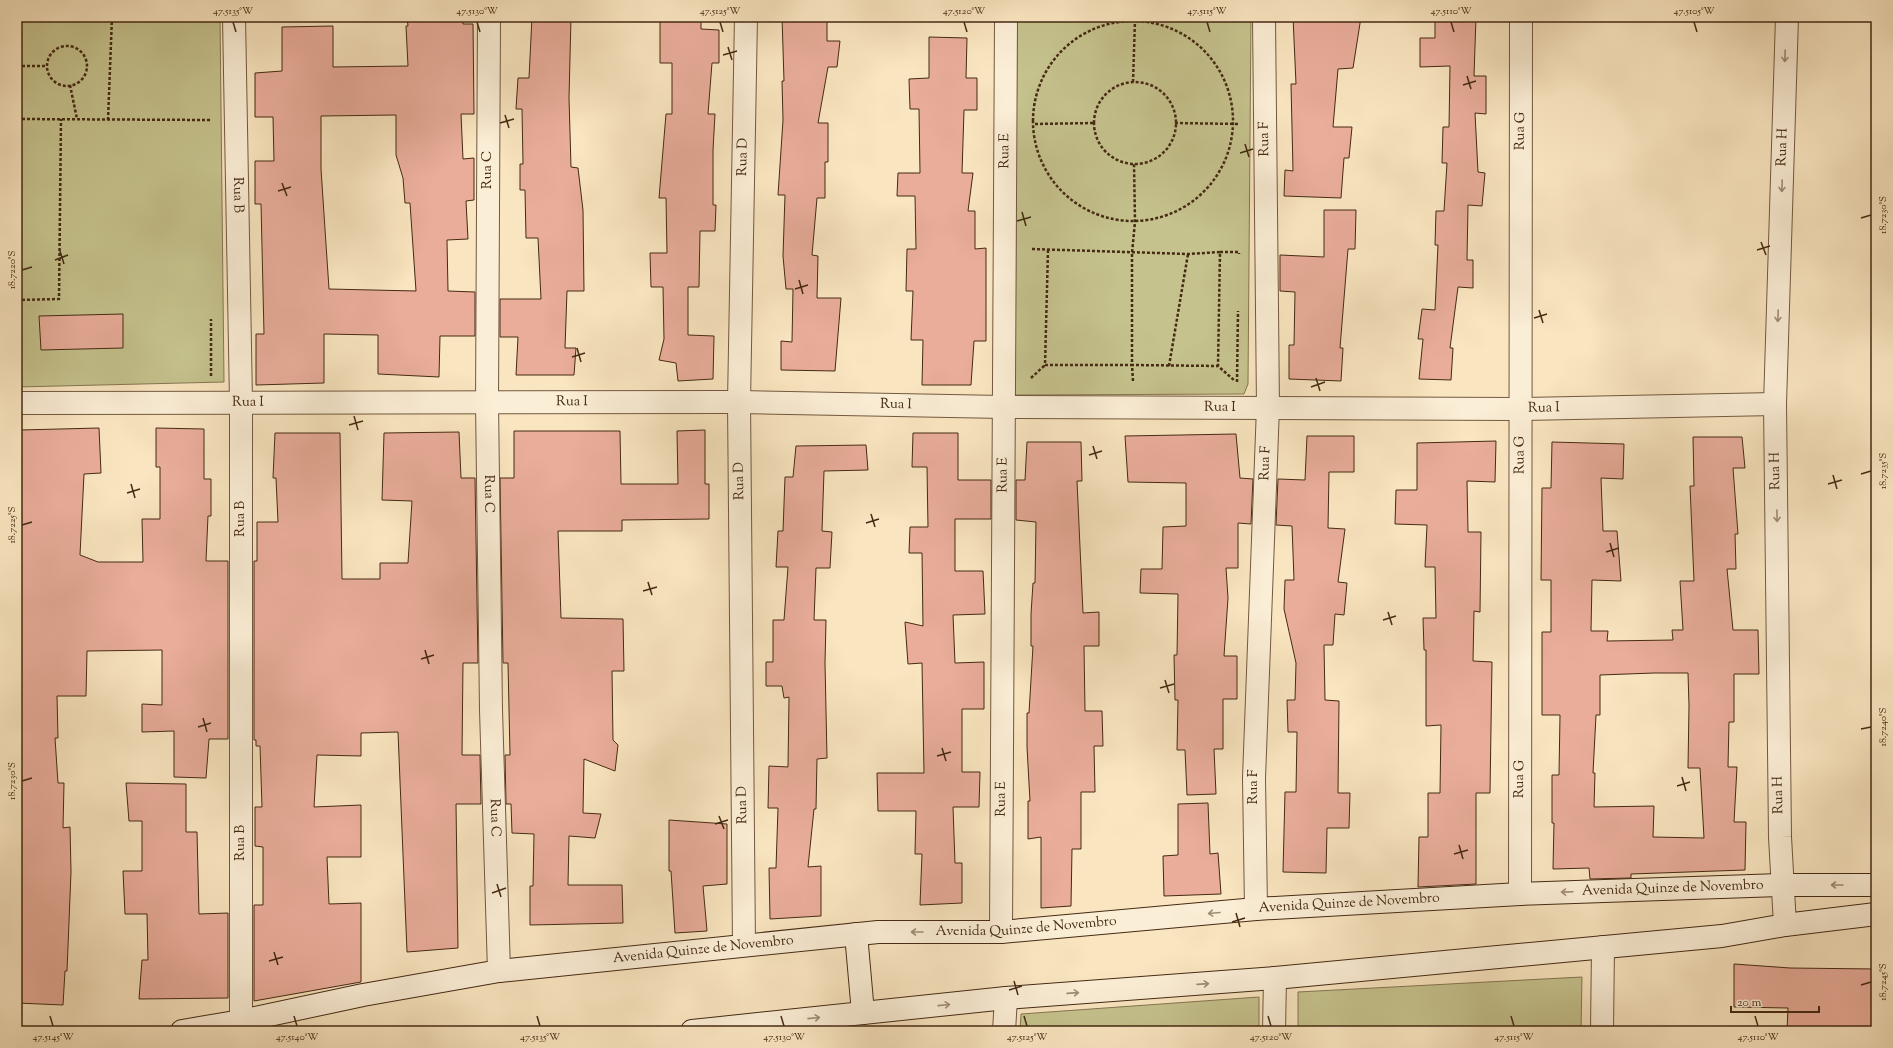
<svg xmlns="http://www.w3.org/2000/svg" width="1893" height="1048" font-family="'Sorts Mill Goudy',serif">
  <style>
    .green { fill: #c5c28d; stroke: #857650 }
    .building { fill: #e9ad9a; stroke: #452a13; fill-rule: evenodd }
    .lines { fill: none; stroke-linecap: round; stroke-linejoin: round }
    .street-casing { stroke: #72593e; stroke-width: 24 }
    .secondary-casing { stroke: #452a13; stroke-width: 24 }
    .path { stroke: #452a13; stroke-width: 2.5; stroke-dasharray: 3 2; stroke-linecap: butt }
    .street { stroke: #fbeed6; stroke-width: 22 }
    .secondary { stroke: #fbeed6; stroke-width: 22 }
    .oneway { stroke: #a08c74 }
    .ticks { fill: none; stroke: #452a13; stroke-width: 1.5 }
    .labels { text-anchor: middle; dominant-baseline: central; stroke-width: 3; stroke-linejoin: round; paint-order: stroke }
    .street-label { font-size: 14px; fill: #452a13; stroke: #fbeed6 }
    .neatline { fill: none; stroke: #452a13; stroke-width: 1.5 }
    .ticks-label { font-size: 10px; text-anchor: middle; fill: #452a13 }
  </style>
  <rect width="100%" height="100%" fill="#f9e5c0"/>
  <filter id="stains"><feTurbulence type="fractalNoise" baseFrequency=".005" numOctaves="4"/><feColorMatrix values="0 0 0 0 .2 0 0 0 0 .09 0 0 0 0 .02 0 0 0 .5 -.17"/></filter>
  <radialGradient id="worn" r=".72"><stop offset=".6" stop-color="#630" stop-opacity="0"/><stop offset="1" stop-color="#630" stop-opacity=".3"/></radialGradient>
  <path class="green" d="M17,17h203l4,365 -207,5z
    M1017,17h234l-3,367 -4,10 -229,1z
    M1582,977l-1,54h-283v-39z
    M1259,997v34h-239l1,-17z"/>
  <path class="building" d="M407,17h56v7h10l1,90h-13l2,45 11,-1v42l-8,1 2,38 -21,1 1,51 27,1v44h-35l-1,41 -61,-3v-39l-54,-1v49l-68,2v-51h8l-3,-130h-6v-43h19l-1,-44h-18v-44l27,-2v-44l51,-1v41l75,-1 -2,-40h2zM396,115v40l7,23 2,25h5l6,88 -87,-2 -8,-120v-53z
    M532,17h39l-2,81 2,69 7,1 5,42 1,81h-17l-2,57h11l-2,27h-58l2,-38h-18v-38h41l-3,-61h-12l-1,-48h-5v-26h3l-1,-55h-6l2,-31h11z
    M660,17h41v12l18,1v33h-7l-4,51h7l-2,36v55h3l-1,26h-15l-1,56h-11v48l26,1 -1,43 -35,2 -2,-18 -17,-3 5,-21 -1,-52h-12l-1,-34h17l-1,-55h-7l7,-84h6v-51h-12z
    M782,17h45v24h13l-3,26h-9l-10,56h10v39h-3v36h-8l-5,57 6,1 -1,42h24l-6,73 -54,-1v-29l11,1 1,-53h-7l-3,-33 2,-61h-7l5,-75 -1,-39h2z
    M1293,17h68l-8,51 -15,1 -5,58h19l-3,31h-5l-3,40 -57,-2 1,-26 8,1 -2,-87h5z
    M1435,17h41l-2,59h12v38l-11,-1 3,59 7,1 -3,33 -14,-1 -1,55h6v28l-15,-1 -8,61h3l-2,32 -32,-1 4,-40h-5l4,-30 13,1 3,-65h-3l1,-34h8l3,-48h-5l1,-36h6l1,-61 -30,1v-29h15z
    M929,37l38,1 -1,40h11v32h-13l-2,63h11l-5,38h7v38l11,-1v93h-12l-3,44h-49l1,-45h-12l2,-49h-7l1,-42h9l-1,-53h-18l1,-23h22l-1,-64h-9l-1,-30 20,-1z
    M1324,210h32l-1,39h-7l-8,99h3l-2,33 -52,-2v-34h5l1,-53 -15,-1v-36l44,2z
    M123,314v34l-82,2 -2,-34z
    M99,428l2,45 -17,1 -4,81 18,7h45l-1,-43h18v-52h-4v-39l48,1v50h7v37h-3l-2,45h22v178h-19l-3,39 -32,-1v-46l-32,1v-28l20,1v-55l-75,1 -1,45h-29l1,42h-3l3,45h6l-1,45 7,-1 1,45 -4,99h-2l-2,34 -46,-2v-484l3,-89z
    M705,430v54h4v35l-87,1v11h-64l3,87 62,1 1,52h-12l1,69 5,5 -3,26 -31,-12 -1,54 18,1 -6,24 -26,-2 -1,49h54l1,38 -93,2v-39h3l1,-52 -22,-1 -1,-29h-5l-1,-49h5l-2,-92h-5l-3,-185h14v-47h106l1,53h57l-1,-53z
    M459,432l2,46h14l3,185h-15l-1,92h18l1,49h-25l2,144 -51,4 -9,-220 -37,1v23l-44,-1 -3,52 47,-2v52h-34l2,47 32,-1v79l-107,19v-96h9v-58l-8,-1v-39h7l-2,-61h-4v-6h-2v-179h3v-39h21l-2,-44h-3l2,-45h65l2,146h38v-16h28l4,-62 -30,-1 2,-67z
    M913,433h45v47h33v39h-36v52h28l2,43 -32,1 2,48 29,-1v47h-22v63h18l-1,35h-26l2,56h7v40l-42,2 2,-51h-7l1,-43h-38l-1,-38h47l-2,-110 -14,1 -3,-42 18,4 -1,-73h-13l1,-26h18l-1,-60h-15z
    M1236,434l4,44 13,1 -2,45 -13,-1v45h-12l2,30 -4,58h13v43h-14v50h-9l2,45 -29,1 -2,-45h-8l1,-50h-3l-1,-45h3l1,-61 -38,-1 1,-24h21l1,-42 23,-1v-43l-58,-1 -3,-46z
    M1307,436h47v36h-25l-1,56 17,1 -7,53 9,1 -3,32 -9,-1 -2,31h-9l1,55 14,1 -1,92h12l-1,35h-22l-1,45 -43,-1 2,-80h11l1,-60h-9l-1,-32h8l1,-37 -12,-54 1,-29h9l-2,-54 -16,-1 2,-46 27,1z
    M1693,437h49l3,31h-12l5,66h-3l1,35h-9l6,61h25l1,44h-25v48h-5l-1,45h9l-3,55h12l-1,48 -114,4v4l-41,1 -1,-11 -36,1 1,-46h-2v-48h7l1,-60h-18v-83h9v-52h-10l1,-92h9l1,-46 72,2 -1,35 -22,-1 2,53h14l4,50 -29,-1 -1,51h17l-1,10 66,-1 -1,-10h11l-3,-49h14l-4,-95h4zM1654,673h34l1,33 -1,62h12l4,70 -51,-1 1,-31 -60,1 1,-34h-2l3,-58h4v-40z
    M1496,441l-1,41 -28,-1 1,51h13l-1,80 -6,-1 -1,50 19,1 -2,131h-14v91l-58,3 1,-50h9v-44h12l1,-68 -15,1v-76h-2l-1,-32h13l-1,-51h-10l2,-42 -32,-1 1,-34h21v-47z
    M1027,442h54l1,39h-5l6,132 16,-1v34h-15l1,65h17l1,35h-9l1,46h-14v57h-9l-1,57 -30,2v-71l-13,2v-38h2l-3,-54v-34h2l4,-67h-2v-32l2,-31h2l1,-61 -20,-2v-40h9z
    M866,445l2,25 -44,1 -2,60 10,1 -2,36h-14l-2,52h12l-1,43 2,95 -10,1 -1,50h-2l-6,58 13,-1v50l-51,3 -1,-51h7l2,-60h-10l1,-42 19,1 1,-70 -5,1 -2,-12h-16v-24h7v-42h11l4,-53h-12l2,-36h5l2,-54h8l3,-31z
    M126,783l60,1v48h11l2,82 29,-1v85l-89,1 3,-39h6l-1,-46h-22l-2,-43h19v-50h-13z
    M1208,803l2,51 8,-1 3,41 -57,2 -1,-40 15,-1v-51z
    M669,820l58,4v60l-24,2 4,45 -32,2 -4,-62h-2z
    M1734,964l56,4 86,1v62h-89l1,-23 -54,-1z"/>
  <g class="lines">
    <g class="street-casing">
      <g id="street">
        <path id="s1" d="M234,17l7,385v619"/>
        <path id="s2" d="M489,17l-2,385 4,308 8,261"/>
        <path id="s3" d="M17,403l722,-1 264,5 516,2 256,-5"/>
        <path id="s4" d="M1520,894l1,-877"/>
        <path id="s5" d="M1256,909l-2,-131 14,-371 -4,-390"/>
        <path id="s6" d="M1785,925l-5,-88 -5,-433 12,-387"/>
        <path id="s7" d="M1001,932l5,-915"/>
        <path id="s8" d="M744,945l-5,-543 7,-385"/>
        <path d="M1004,1031l2,-33"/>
        <path d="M1274,1031l1,-53"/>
        <path d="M1602,1031l1,-84"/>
      </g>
    </g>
    <g class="secondary-casing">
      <g id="secondary">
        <path d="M856,934l7,79"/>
        <path id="s9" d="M182,1031l59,-10 122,-26 136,-24 379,-39h123l255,-23 264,-15 263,-9h93"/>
        <path d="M692,1031l314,-33 269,-20 447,-42 63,-11 91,-11"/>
      </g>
    </g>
    <path class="path" d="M1033 121a100 100 0 1 1 200 0a100 100 0 1 1-200 0Z
      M47 66a20 20 0 1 1 40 0a20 20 0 1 1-40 0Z
      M17,66h30
      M1133,82l2,-62
      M1094 123a41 41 0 1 1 82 0a41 41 0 1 1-82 0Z
      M70,85l7,34
      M17,119l193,1
      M108,120l4,-103
      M1175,123l64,1
      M1035,124l59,-1
      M1032,249l156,5 32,-2 -2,114
      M1048,250l-3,115h87v-112l3,-31 -1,-59
      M1220,252h19v2
      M17,300l42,-1 2,-180
      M1169,366l19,-112
      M211,376v-57
      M1031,378l14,-13
      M1133,381l-1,-16 86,1 17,15
      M1237,382l1,-71"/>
    <use href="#street" class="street"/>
    <use href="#secondary" class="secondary"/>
  </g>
  <defs><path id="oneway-shaft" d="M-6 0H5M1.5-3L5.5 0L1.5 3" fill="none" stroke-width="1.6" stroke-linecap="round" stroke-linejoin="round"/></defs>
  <g class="oneway">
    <use href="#oneway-shaft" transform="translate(1785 56) rotate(92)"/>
    <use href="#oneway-shaft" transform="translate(1782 186) rotate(92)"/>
    <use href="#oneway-shaft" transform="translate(1778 316) rotate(92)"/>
    <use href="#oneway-shaft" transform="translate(1777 516) rotate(89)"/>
    <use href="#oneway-shaft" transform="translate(1837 885) rotate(180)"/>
    <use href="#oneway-shaft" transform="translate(1567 892) rotate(178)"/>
    <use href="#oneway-shaft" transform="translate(1214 913) rotate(175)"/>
    <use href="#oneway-shaft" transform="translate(917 932) rotate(-180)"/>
    <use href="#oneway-shaft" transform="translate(1203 984) rotate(-4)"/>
    <use href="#oneway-shaft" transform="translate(1073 993) rotate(-4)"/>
    <use href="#oneway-shaft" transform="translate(944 1005) rotate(-6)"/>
    <use href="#oneway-shaft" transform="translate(814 1018) rotate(-6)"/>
  </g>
  <path class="ticks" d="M233,22l3,10M477,22l3,10M720,22l3,10M964,22l3,10M1207,22l3,10M1451,22l3,10M1694,22l3,10M728,47l4,13M723,55l14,-4M1467,76l4,13M1463,85l13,-4M505,115l4,13M500,123l14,-4M1245,144l4,13M1240,153l13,-4M282,183l5,13M278,191l13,-4M1022,212l4,14M1861,218l10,-3M1017,221l14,-4M1761,242l5,13M1757,250l13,-4M60,251l4,13M55,260l13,-5M22,270l10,-3M799,280l4,14M795,289l13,-4M1539,310l4,13M1534,318l13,-4M577,348l4,14M572,357l13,-4M1316,378l4,13M1311,387l14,-5M354,416l4,14M349,425l14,-4M1093,446l4,13M1089,455l13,-4M1861,474l10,-3M1833,475l4,14M131,484l4,14M1828,484l14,-4M127,493l13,-4M871,514l4,13M866,523l13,-4M22,525l10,-3M1610,543l4,14M1606,552l13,-4M648,582l4,13M643,591l14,-4M1388,612l4,13M1383,620l13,-4M425,650l4,14M421,659l13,-4M1165,680l4,13M1160,688l14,-4M203,718l4,14M198,727l13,-4M1861,729l10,-2M942,748l4,13M937,756l14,-4M1682,777l4,14M22,781l10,-3M1677,786l13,-4M719,816l5,13M715,824l13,-4M1459,845l4,14M1454,854l14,-4M497,884l4,13M492,893l14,-5M1236,913l4,14M1232,922l13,-4M274,952l4,13M269,961l14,-4M1014,981l4,14M1861,985l10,-3M1009,990l13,-4M50,1016l3,10M294,1016l3,10M537,1016l3,10M781,1016l3,10M1024,1016l3,10M1268,1016l3,10M1511,1016l3,10M1755,1016l3,10"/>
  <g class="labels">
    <g class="street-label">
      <text stroke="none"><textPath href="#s4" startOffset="763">Rua G</textPath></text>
      <text transform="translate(1265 139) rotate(-91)">Rua F</text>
      <text stroke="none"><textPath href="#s6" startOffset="778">Rua H</textPath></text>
      <text stroke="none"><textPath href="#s7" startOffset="781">Rua E</textPath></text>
      <text stroke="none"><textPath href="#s8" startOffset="788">Rua D</textPath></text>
      <text transform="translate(488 170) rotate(-90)">Rua C</text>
      <text stroke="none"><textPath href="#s1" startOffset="178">Rua B</textPath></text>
      <text stroke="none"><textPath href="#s3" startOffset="231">Rua I</textPath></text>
      <text stroke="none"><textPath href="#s3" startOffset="555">Rua I</textPath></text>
      <text stroke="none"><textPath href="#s3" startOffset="879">Rua I</textPath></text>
      <text stroke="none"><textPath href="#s3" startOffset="1203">Rua I</textPath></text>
      <text stroke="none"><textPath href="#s3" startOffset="1527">Rua I</textPath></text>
      <text stroke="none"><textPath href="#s4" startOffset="439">Rua G</textPath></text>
      <text stroke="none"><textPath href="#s5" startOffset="446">Rua F</textPath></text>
      <text transform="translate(1776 471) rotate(-91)">Rua H</text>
      <text stroke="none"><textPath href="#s7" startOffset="457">Rua E</textPath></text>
      <text transform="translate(740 481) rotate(-91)">Rua D</text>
      <text stroke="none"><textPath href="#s2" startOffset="477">Rua C</textPath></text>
      <text transform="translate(241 519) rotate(-90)">Rua B</text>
      <text stroke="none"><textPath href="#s4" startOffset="115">Rua G</textPath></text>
      <text transform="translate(1254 787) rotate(-90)">Rua F</text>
      <text transform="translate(1779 795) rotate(-91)">Rua H</text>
      <text stroke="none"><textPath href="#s7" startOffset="133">Rua E</textPath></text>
      <text transform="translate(743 805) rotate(-91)">Rua D</text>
      <text stroke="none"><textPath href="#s2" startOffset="801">Rua C</textPath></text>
      <text transform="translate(241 843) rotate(-90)">Rua B</text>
      <text stroke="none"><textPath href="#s9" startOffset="1500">Avenida Quinze de Novembro</textPath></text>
      <text stroke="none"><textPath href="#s9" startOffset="1176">Avenida Quinze de Novembro</textPath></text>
      <text stroke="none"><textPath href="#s9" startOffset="852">Avenida Quinze de Novembro</textPath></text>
      <text stroke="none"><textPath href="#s9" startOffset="528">Avenida Quinze de Novembro</textPath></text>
    </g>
  </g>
  <rect width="1893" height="1048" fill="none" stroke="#f9e5c0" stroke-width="44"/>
  <path d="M1731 1006v6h88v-6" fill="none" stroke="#452a13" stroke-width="2"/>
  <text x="1737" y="1006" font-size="12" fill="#452a13" stroke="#fbeed6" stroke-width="3" paint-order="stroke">20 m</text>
  <rect x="22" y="22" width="1849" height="1004" class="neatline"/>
  <g class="ticks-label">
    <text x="233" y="14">47.5135°W</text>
    <text x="477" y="14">47.5130°W</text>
    <text x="720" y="14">47.5125°W</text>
    <text x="964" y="14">47.5120°W</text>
    <text x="1207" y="14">47.5115°W</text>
    <text x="1451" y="14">47.5110°W</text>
    <text x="1694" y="14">47.5105°W</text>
    <text transform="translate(1882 215) rotate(-90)" y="4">18.7230°S</text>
    <text transform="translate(11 270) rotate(-90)" y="4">18.7220°S</text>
    <text transform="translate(1882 471) rotate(-90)" y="4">18.7235°S</text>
    <text transform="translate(11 525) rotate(-90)" y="4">18.7225°S</text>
    <text transform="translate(1882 727) rotate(-90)" y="4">18.7240°S</text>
    <text transform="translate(11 781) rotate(-90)" y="4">18.7230°S</text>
    <text transform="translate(1882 982) rotate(-90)" y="4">18.7245°S</text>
    <text x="53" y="1040">47.5145°W</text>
    <text x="297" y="1040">47.5140°W</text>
    <text x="540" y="1040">47.5135°W</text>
    <text x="784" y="1040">47.5130°W</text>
    <text x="1027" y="1040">47.5125°W</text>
    <text x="1271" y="1040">47.5120°W</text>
    <text x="1514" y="1040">47.5115°W</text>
    <text x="1758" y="1040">47.5110°W</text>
  </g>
  <rect width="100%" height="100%" filter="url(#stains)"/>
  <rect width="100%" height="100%" fill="url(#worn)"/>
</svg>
